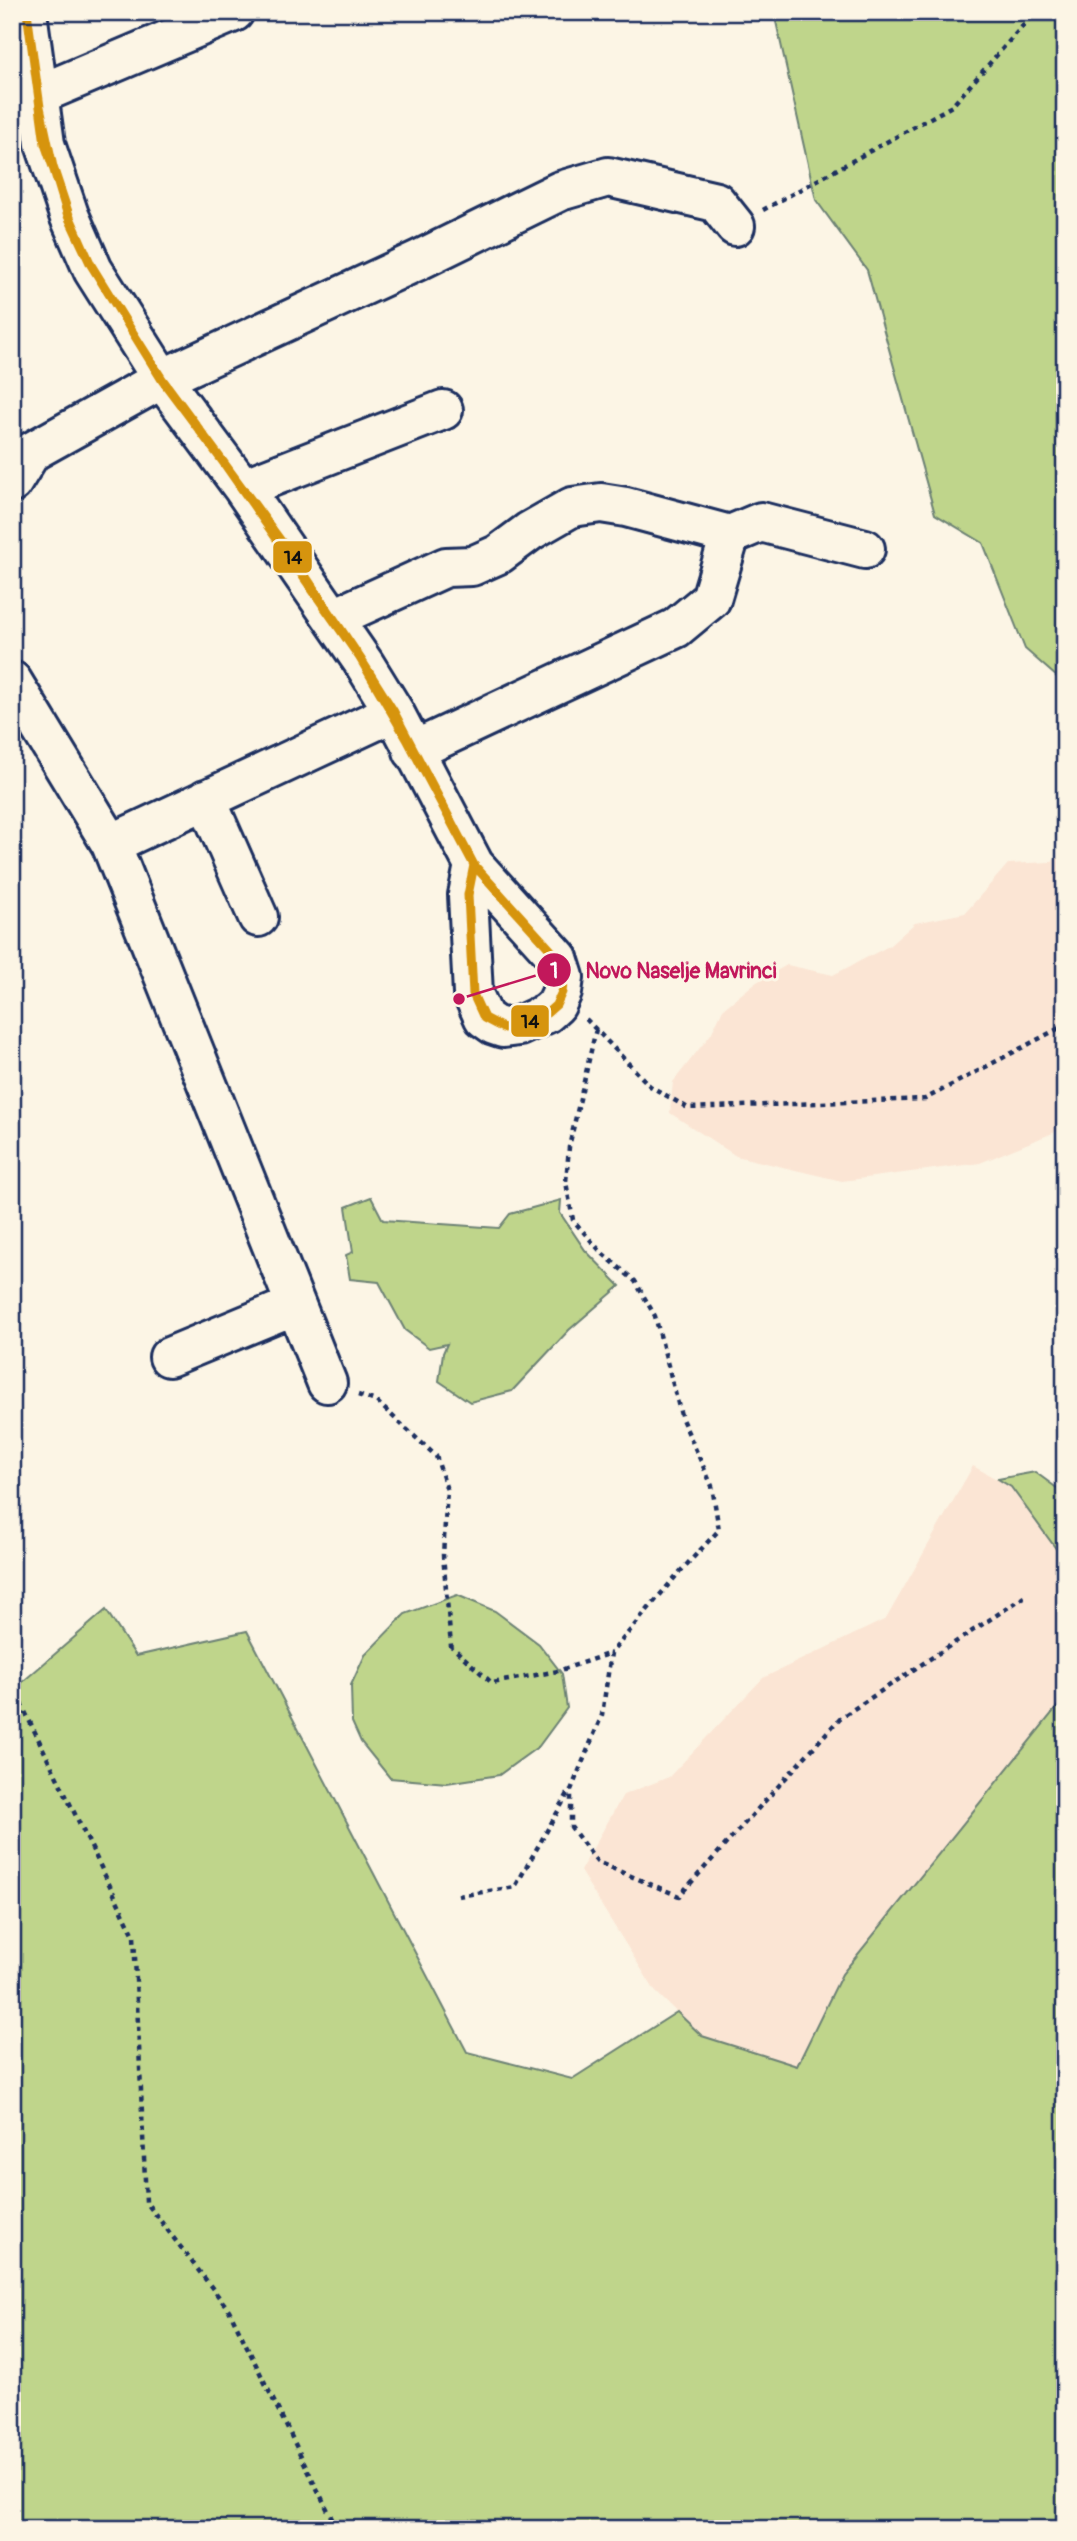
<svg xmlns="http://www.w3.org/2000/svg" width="1077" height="2541" font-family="Pangolin,sans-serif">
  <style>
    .built { fill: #fbe5d4 }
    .green { fill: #bfd58b; stroke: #6d8274; stroke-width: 2 }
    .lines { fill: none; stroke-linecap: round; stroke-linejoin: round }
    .minor-casing { stroke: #1b2f5e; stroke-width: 44 }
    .path { stroke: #1b2f5e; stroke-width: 4.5; stroke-dasharray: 5 5; stroke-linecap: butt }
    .minor { stroke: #fcf5e5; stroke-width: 38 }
    .bus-1-casing { stroke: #fcf5e5; stroke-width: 14 }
    .bus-1 { stroke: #d6940e; stroke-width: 9 }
    .leader { fill: none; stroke: #c2185b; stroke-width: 2.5 }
    .callout-dot { fill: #c2185b; stroke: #fcf5e5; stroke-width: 2.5 }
    .mark-label { font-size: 21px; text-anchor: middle; font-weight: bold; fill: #fff }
    .callout-label { font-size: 21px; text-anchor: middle; font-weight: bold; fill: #c2185b; stroke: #fcf5e5; stroke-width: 6; stroke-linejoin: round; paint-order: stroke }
    .line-badge { stroke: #fcf5e5; stroke-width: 2.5 }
    .pale-badge-label { font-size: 19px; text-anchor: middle; font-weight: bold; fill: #111 }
  </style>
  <rect width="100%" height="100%" fill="#fcf5e5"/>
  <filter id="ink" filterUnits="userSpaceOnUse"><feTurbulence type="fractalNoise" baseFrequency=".0143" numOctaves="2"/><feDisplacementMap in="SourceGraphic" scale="14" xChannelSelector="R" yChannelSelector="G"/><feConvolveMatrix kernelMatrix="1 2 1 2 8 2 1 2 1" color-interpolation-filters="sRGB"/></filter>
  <g filter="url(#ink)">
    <path class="built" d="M1065,854v274l-85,35 -138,18 -106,-25 -66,-43 3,-31 38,-48 12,-25 32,-26 32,-18 46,10 56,-29 26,-23 50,-10 43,-49 42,-2z
      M973,1466l38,21 54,74v136l-223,277 -45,92 -96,-30 -46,-45 -75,-120 43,-76 46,-18 94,-99 123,-59z"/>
    <path class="green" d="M777,12h288v672l-40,-35 -42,-106 -48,-29 -68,-244 -51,-70 -41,-183z
      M371,1197l12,23 116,8 11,-14 51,-14 -1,13 25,37 35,36 -51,44 -57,61 -42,11 -31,-21 4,-28 4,-9 -18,4 -24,-18 -26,-48 -29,-3 -4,-24 7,-3 -7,-45z
      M1035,1472l30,22v67l-54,-74 -13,-8z
      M457,1595l38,16 44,33 23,30 5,34 -28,38 -40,29 -52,8 -57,-5 -29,-36 -9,-20 -1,-37 14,-30 40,-41z
      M106,1610l30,46 111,-25 220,421 105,27 105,-67 25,24 95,30 45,-92 223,-277v832h-1053v-846l7,2z"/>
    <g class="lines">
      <g class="minor-casing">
        <path id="minor" d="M27,12l18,132 24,71 24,55 69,109 81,109 122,177 29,47 80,153 84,93 6,19 -2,15 -6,13 -9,8 -28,13 -16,2 -9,-3 -10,-7 -11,-24 -5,-99 6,-30
          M14,105l220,-93
          M12,483l19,-31 131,-73 257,-119 141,-69 48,-14 108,25 19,24
          M243,488l200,-78
          M334,618l112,-51 26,-1 27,-12 31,-23 42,-24 29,-4 25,4 104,28 31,-13 104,27
          M12,681l99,163 216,539
          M413,751l263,-123 35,-29 19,-64
          M206,799l52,118
          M111,844l283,-132
          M169,1357l126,-52"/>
      </g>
      <path class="path" d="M763,210l189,-104 83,-94
        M586,1019l64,67 38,22 237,-9 140,-74
        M596,1029l-27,118 -3,35 7,38 29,33 33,28 20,35 27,103 30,67 7,44 -43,46 -65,77 -9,62 -31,75v37l26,35 82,34 161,-178 184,-121
        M358,1395l18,6 60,55 11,34 -4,65 8,91 41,37 66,-12 53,-18
        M12,1685l122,250 12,267 83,108 108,219
        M458,1896l57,-9 55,-97"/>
      <use href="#minor" class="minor"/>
      <g class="bus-1-casing">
        <path id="bus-1" d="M27,12l13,95
          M27,12l13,95
          M40,107l13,60
          M40,107l5,37 8,23
          M53,167l16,48 22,50
          M53,167l15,49 23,49
          M91,265l37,60
          M91,265l37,60
          M128,325l34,54 59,80
          M128,325l34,55 59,79
          M221,459l73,100 66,99
          M221,459l139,199
          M360,658l34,54 80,153
          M360,658l47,81 67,126
          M474,865l84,93 6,19 -2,15 -6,13 -9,8 -28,13 -16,2 -19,-10 -11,-24 -5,-99z"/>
      </g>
      <use href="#bus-1" class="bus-1"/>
    </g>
  </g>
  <path class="leader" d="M459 999L554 970"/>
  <g class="callout-dot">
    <circle cx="459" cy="999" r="7"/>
    <circle cx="554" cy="970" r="18"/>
  </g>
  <g class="mark-label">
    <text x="554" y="978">1</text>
  </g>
  <g class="callout-label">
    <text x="681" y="978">Novo Naselje Mavrinci</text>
  </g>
  <g class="line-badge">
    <rect x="272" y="540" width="41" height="34" rx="7" fill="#d6940e"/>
    <rect x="510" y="1004" width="40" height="34" rx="7" fill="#d6940e"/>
  </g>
  <g class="pale-badge-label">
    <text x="293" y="564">14</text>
    <text x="530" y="1028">14</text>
  </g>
  <rect width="1077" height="2541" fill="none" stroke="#fcf5e5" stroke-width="42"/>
  <rect x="21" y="21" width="1035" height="2499" fill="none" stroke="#1b2f5e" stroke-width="2.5" filter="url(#ink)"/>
</svg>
